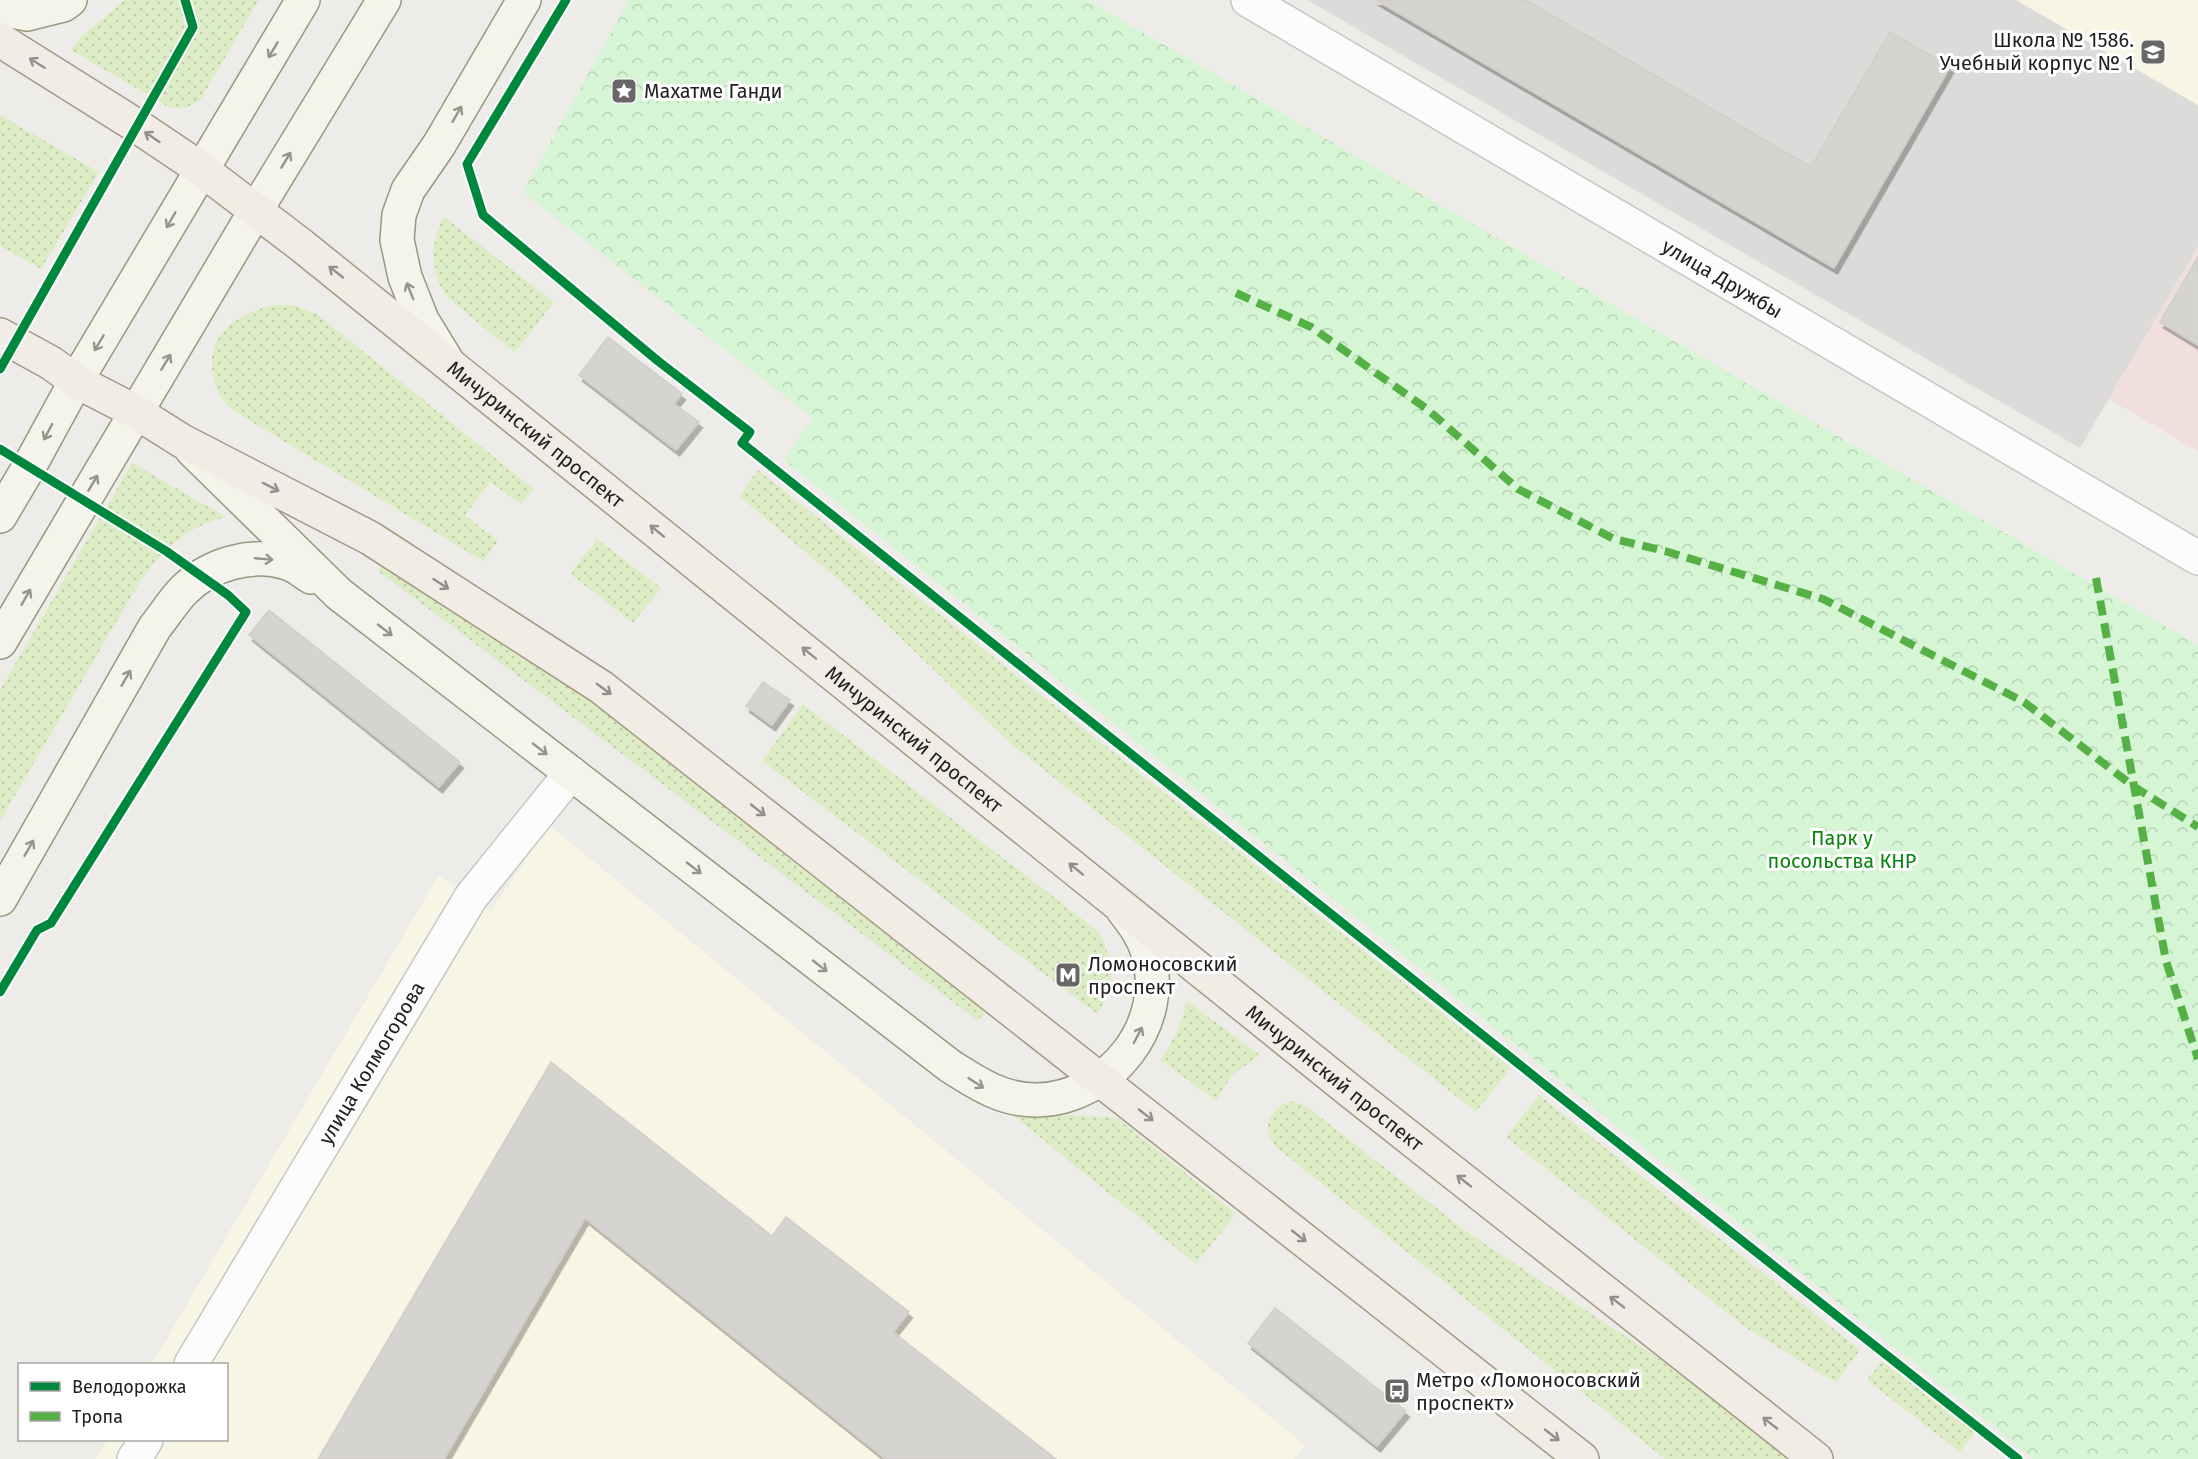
<svg xmlns="http://www.w3.org/2000/svg" width="2198" height="1459" font-family="'Fira Sans',sans-serif">
  <style>
    .residential { fill: #dddbda }
    .commercial { fill: #f0dfdd }
    .education { fill: #f7f6e4 }
    .grass { fill: url(#grass-dots) }
    .park { fill: url(#park-crowns) }
    .building { fill: #d6d4d1; stroke: #d1cdc9; stroke-width: 1.5; filter: url(#shadow) }
    .lines { fill: none; stroke-linecap: round; stroke-linejoin: round }
    .minor-casing { stroke: #c7c6c4; stroke-width: 36 }
    .secondary-casing { stroke: #98987f; stroke-width: 36 }
    .primary-casing { stroke: #a59984; stroke-width: 36 }
    .minor { stroke: #fcfcfc; stroke-width: 33 }
    .secondary { stroke: #f4f4eb; stroke-width: 33 }
    .primary { stroke: #f1ece5; stroke-width: 33 }
    .quiet { stroke: #55b145; stroke-width: 8; stroke-dasharray: 15 8; stroke-linecap: butt }
    .cycleway-casing { stroke: #fff; stroke-width: 13 }
    .cycleway { stroke: #00873e; stroke-width: 9 }
    .oneway { stroke: #959590 }
    .oneway2 { stroke: #93908c }
    .labels { text-anchor: middle; dominant-baseline: central; stroke-width: 6; stroke-linejoin: round; paint-order: stroke }
    .poi-label { font-size: 20px; fill: #202020; stroke: #fff; text-anchor: start }
    .street-label { font-size: 20px; fill: #202020; stroke: #fff }
    .park-label { font-size: 20px; fill: #06850d; stroke: #fff }
  </style>
  <defs>
    <pattern id="grass-dots" width="8" height="8" patternUnits="userSpaceOnUse" patternTransform="scale(1.5)"><rect width="8" height="8" fill="#dcedc5"/><path d="M2 2h.1M6 6h.1" fill="none" stroke="#bccba9" stroke-width="1.8" stroke-linecap="round"/></pattern>
    <pattern id="park-crowns" width="20" height="18" patternUnits="userSpaceOnUse" patternTransform="scale(1.5)"><rect width="20" height="18" fill="#d5f5d4"/><path d="M2 6a3 3 0 1 1 6 0M12 15a3 3 0 1 1 6 0" fill="none" stroke="#b7d2b6"/></pattern>
    <filter id="shadow"><feDropShadow dx="3.5" dy="6" stdDeviation="0" flood-color="#0004"/></filter>
  </defs>
  <rect width="100%" height="100%" fill="#eeece8"/>
  <path class="residential" d="M1307,0h891v247l-118,201z"/>
  <path class="commercial" d="M2198,247v204l-89,-52z"/>
  <path class="education" d="M2016,0h182v105z
    M549,825l756,620 -11,14h-1198l12,-19h118v-76h-74l287,-489 52,36z"/>
  <path class="grass" d="M125,0h134l-59,100 -14,8h-16l-99,-58 11,-14z
    M0,115l99,57 -58,97 -41,-23z
    M444,217l110,85 -39,51 -66,-54c-19,-22 -20,-57 -5,-82z
    M271,305h23l23,9 217,175 -13,15 -31,-22 -25,33 33,26 -15,20 -246,-148c-16,-13 -20,-18 -24,-38 -8,-41 24,-60 58,-70z
    M132,463l94,54c-40,10 -60,31 -85,63l-141,241v-131z
    M758,470l753,598 -35,44 -465,-368 -157,-151 -115,-97z
    M597,539l64,49 -28,35 -63,-49z
    M384,563l182,119 422,326 -10,13 -600,-450z
    M803,704l296,228c16,33 18,51 -2,82l-335,-253z
    M1187,1001l73,54 -28,20 -16,26 -56,-41c14,-18 21,-38 27,-59z
    M1539,1095l321,255 -24,33 -91,-56 -239,-190z
    M1292,1101l13,4 162,127 217,143 109,84h-128l-389,-312c-16,-18 -7,-41 16,-46z
    M1010,1113l103,4 8,4 115,93 -40,50z
    M1882,1361l93,71 -15,20 -93,-72z"/>
  <path class="park" d="M629,0h458l1111,645v814h-164l-1251,-1000 31,-40 -291,-227z"/>
  <path class="building" d="M1376,0h150l285,167 79,-135 60,35 -116,201z
    M2198,257v88l-38,-23z
    M608,337l74,57 -8,10 25,18 -23,28 -97,-75z
    M269,610l191,152 -21,25 -190,-152z
    M763,682l27,18 -18,25 -26,-19z
    M551,1062l221,174 14,-19 123,95 -16,20 163,127h-170l-301,-241 -141,241h-126z
    M1275,1308l131,103 -29,35 -129,-103z"/>
  <g class="lines">
    <g class="minor-casing">
      <g id="minor">
        <path id="s1" d="M1248,0l950,558"/>
        <path id="s2" d="M191,1364l280,-467 100,-124"/>
        <path d="M134,1459l12,-19"/>
      </g>
    </g>
    <g class="secondary-casing">
      <path id="secondary" d="M0,9l27,5 36,-9 7,-5
        M447,361l-25,-41 -17,-43 -8,-37 2,-25 9,-25 31,-45 85,-145
        M192,450l147,144 611,472c28,18 54,35 88,34 72,-2 131,-76 110,-147 -5,-17 -14,-29 -25,-43
        M0,516l29,-49 47,-86 227,-381
        M0,642l256,-432 128,-210
        M0,899l155,-272c10,-12 18,-26 29,-37 26,-26 68,-38 103,-27 8,2 16,9 24,14"/>
    </g>
    <g class="primary-casing">
      <g id="primary">
        <path id="s3" d="M0,40l137,86 64,43 100,76 1053,849 462,365"/>
        <path d="M0,335l51,28 25,18 60,31 46,29 188,97 231,149 981,772"/>
      </g>
    </g>
    <use href="#minor" class="minor"/>
    <use href="#secondary" class="secondary"/>
    <use href="#primary" class="primary"/>
    <path class="quiet" d="M1236,293l75,34 116,82 91,80 96,50 51,12 158,48 201,103 109,84 65,41
      M2096,578l70,383 32,98"/>
    <g class="cycleway-casing">
      <path id="cycleway" d="M566,0l-99,164 16,51 175,146 92,71 -8,11 803,642 473,374
        M0,369l193,-342 -8,-27
        M0,449l166,102 62,44 18,17 -195,311 -14,7 -37,62"/>
    </g>
    <use href="#cycleway" class="cycleway"/>
  </g>
  <defs><path id="oneway-shaft" d="M-6 0H5M1.5-3L5.5 0L1.5 3" fill="none" stroke-width="1.6" stroke-linecap="round" stroke-linejoin="round" transform="scale(1.5)"/></defs>
  <g class="oneway">
    <use href="#oneway-shaft" transform="translate(273 50) rotate(121)"/>
    <use href="#oneway-shaft" transform="translate(457 114) rotate(-60)"/>
    <use href="#oneway-shaft" transform="translate(286 160) rotate(-59)"/>
    <use href="#oneway-shaft" transform="translate(171 220) rotate(120)"/>
    <use href="#oneway-shaft" transform="translate(410 291) rotate(-112)"/>
    <use href="#oneway-shaft" transform="translate(99 343) rotate(121)"/>
    <use href="#oneway-shaft" transform="translate(166 362) rotate(-59)"/>
    <use href="#oneway-shaft" transform="translate(48 432) rotate(118)"/>
    <use href="#oneway-shaft" transform="translate(93 483) rotate(-59)"/>
    <use href="#oneway-shaft" transform="translate(264 559) rotate(5)"/>
    <use href="#oneway-shaft" transform="translate(26 597) rotate(-60)"/>
    <use href="#oneway-shaft" transform="translate(385 630) rotate(38)"/>
    <use href="#oneway-shaft" transform="translate(126 678) rotate(-60)"/>
    <use href="#oneway-shaft" transform="translate(540 749) rotate(38)"/>
    <use href="#oneway-shaft" transform="translate(29 848) rotate(-60)"/>
    <use href="#oneway-shaft" transform="translate(694 868) rotate(38)"/>
    <use href="#oneway-shaft" transform="translate(820 966) rotate(38)"/>
    <use href="#oneway-shaft" transform="translate(1138 1035) rotate(-62)"/>
    <use href="#oneway-shaft" transform="translate(976 1083) rotate(33)"/>
  </g>
  <g class="oneway2">
    <use href="#oneway-shaft" transform="translate(37 63) rotate(-148)"/>
    <use href="#oneway-shaft" transform="translate(152 137) rotate(-146)"/>
    <use href="#oneway-shaft" transform="translate(336 272) rotate(-142)"/>
    <use href="#oneway-shaft" transform="translate(271 487) rotate(27)"/>
    <use href="#oneway-shaft" transform="translate(657 531) rotate(-141)"/>
    <use href="#oneway-shaft" transform="translate(441 584) rotate(33)"/>
    <use href="#oneway-shaft" transform="translate(809 653) rotate(-141)"/>
    <use href="#oneway-shaft" transform="translate(604 689) rotate(36)"/>
    <use href="#oneway-shaft" transform="translate(758 810) rotate(38)"/>
    <use href="#oneway-shaft" transform="translate(1076 869) rotate(-141)"/>
    <use href="#oneway-shaft" transform="translate(1146 1115) rotate(38)"/>
    <use href="#oneway-shaft" transform="translate(1464 1181) rotate(-142)"/>
    <use href="#oneway-shaft" transform="translate(1299 1236) rotate(38)"/>
    <use href="#oneway-shaft" transform="translate(1617 1302) rotate(-142)"/>
    <use href="#oneway-shaft" transform="translate(1770 1423) rotate(-142)"/>
    <use href="#oneway-shaft" transform="translate(1552 1435) rotate(38)"/>
  </g>
  <defs>
    <g id="school-square" transform="scale(1.35)"><rect x="-9" y="-9" width="18" height="18" rx="4" fill="#686766" stroke="#fff"/><path d="M0-5L7-2L0 1L-7-2ZM-4 1L0 2.5L4 1V4Q0 6-4 4Z" fill="#fff"/></g>
    <g id="sight-square" transform="scale(1.35)"><rect x="-9" y="-9" width="18" height="18" rx="4" fill="#686766" stroke="#fff"/><path d="M0-6L1.8-2.2L6-1.7L2.9 1.2L3.7 5.4L0 3.3L-3.7 5.4L-2.9 1.2L-6-1.7L-1.8-2.2Z" fill="#fff"/></g>
    <g id="metro-square" transform="scale(1.35)"><rect x="-9" y="-9" width="18" height="18" rx="4" fill="#686766" stroke="#fff"/><path d="M-5.5 5V-5H-3L0 0L3-5H5.5V5H3V-.5L0 4L-3-.5V5Z" fill="#fff"/></g>
    <g id="bus-square" transform="scale(1.35)"><rect x="-9" y="-9" width="18" height="18" rx="4" fill="#686766" stroke="#fff"/><path d="M-5-6H5V4H4V6H2V4H-2V6H-4V4H-5ZM-3.5-4V0h7V-4ZM-3.5 1.2v1.5H-2V1.2ZM2 1.2v1.5H3.5V1.2Z" fill="#fff"/></g>
  </defs>
  <g fill-rule="evenodd">
    <use href="#school-square" x="2153" y="52"/>
    <use href="#sight-square" x="624" y="91"/>
    <use href="#metro-square" x="1068" y="975"/>
    <use href="#bus-square" x="1397" y="1391"/>
  </g>
  <g class="labels">
    <g class="poi-label">
      <text x="2134" y="40" text-anchor="end">Школа № 1586.<tspan x="2134" dy="23">Учебный корпус № 1</tspan></text>
      <text x="644" y="91">Махатме Ганди</text>
      <text x="1088" y="964">Ломоносовский<tspan x="1088" dy="23">проспект</tspan></text>
      <text x="1416" y="1380">Метро «Ломоносовский<tspan x="1416" dy="23">проспект»</tspan></text>
    </g>
    <g class="street-label">
      <text stroke="none"><textPath href="#s1" startOffset="550">улица Дружбы</textPath></text>
      <text stroke="none"><textPath href="#s3" startOffset="666">Мичуринский проспект</textPath></text>
      <text stroke="none"><textPath href="#s3" startOffset="1152">Мичуринский проспект</textPath></text>
      <text stroke="none"><textPath href="#s2" startOffset="351">улица Колмогорова</textPath></text>
      <text stroke="none"><textPath href="#s3" startOffset="1692">Мичуринский проспект</textPath></text>
    </g>
    <g class="park-label">
      <text x="1842" y="838">Парк у<tspan x="1842" dy="23">посольства КНР</tspan></text>
    </g>
  </g>
  <rect x="18" y="1363" width="210" height="78" fill="#ffffff" stroke="#a6a6a6" stroke-width="1.5"/>
  <rect x="30" y="1382" width="30" height="9" fill="#00873e" stroke="#a6a6a6" stroke-width="1.5"/>
  <text x="72" y="1393" font-size="18" fill="#202020">Велодорожка</text>
  <rect x="30" y="1412" width="30" height="9" fill="#55b145" stroke="#a6a6a6" stroke-width="1.5"/>
  <text x="72" y="1423" font-size="18" fill="#202020">Тропа</text>
</svg>
